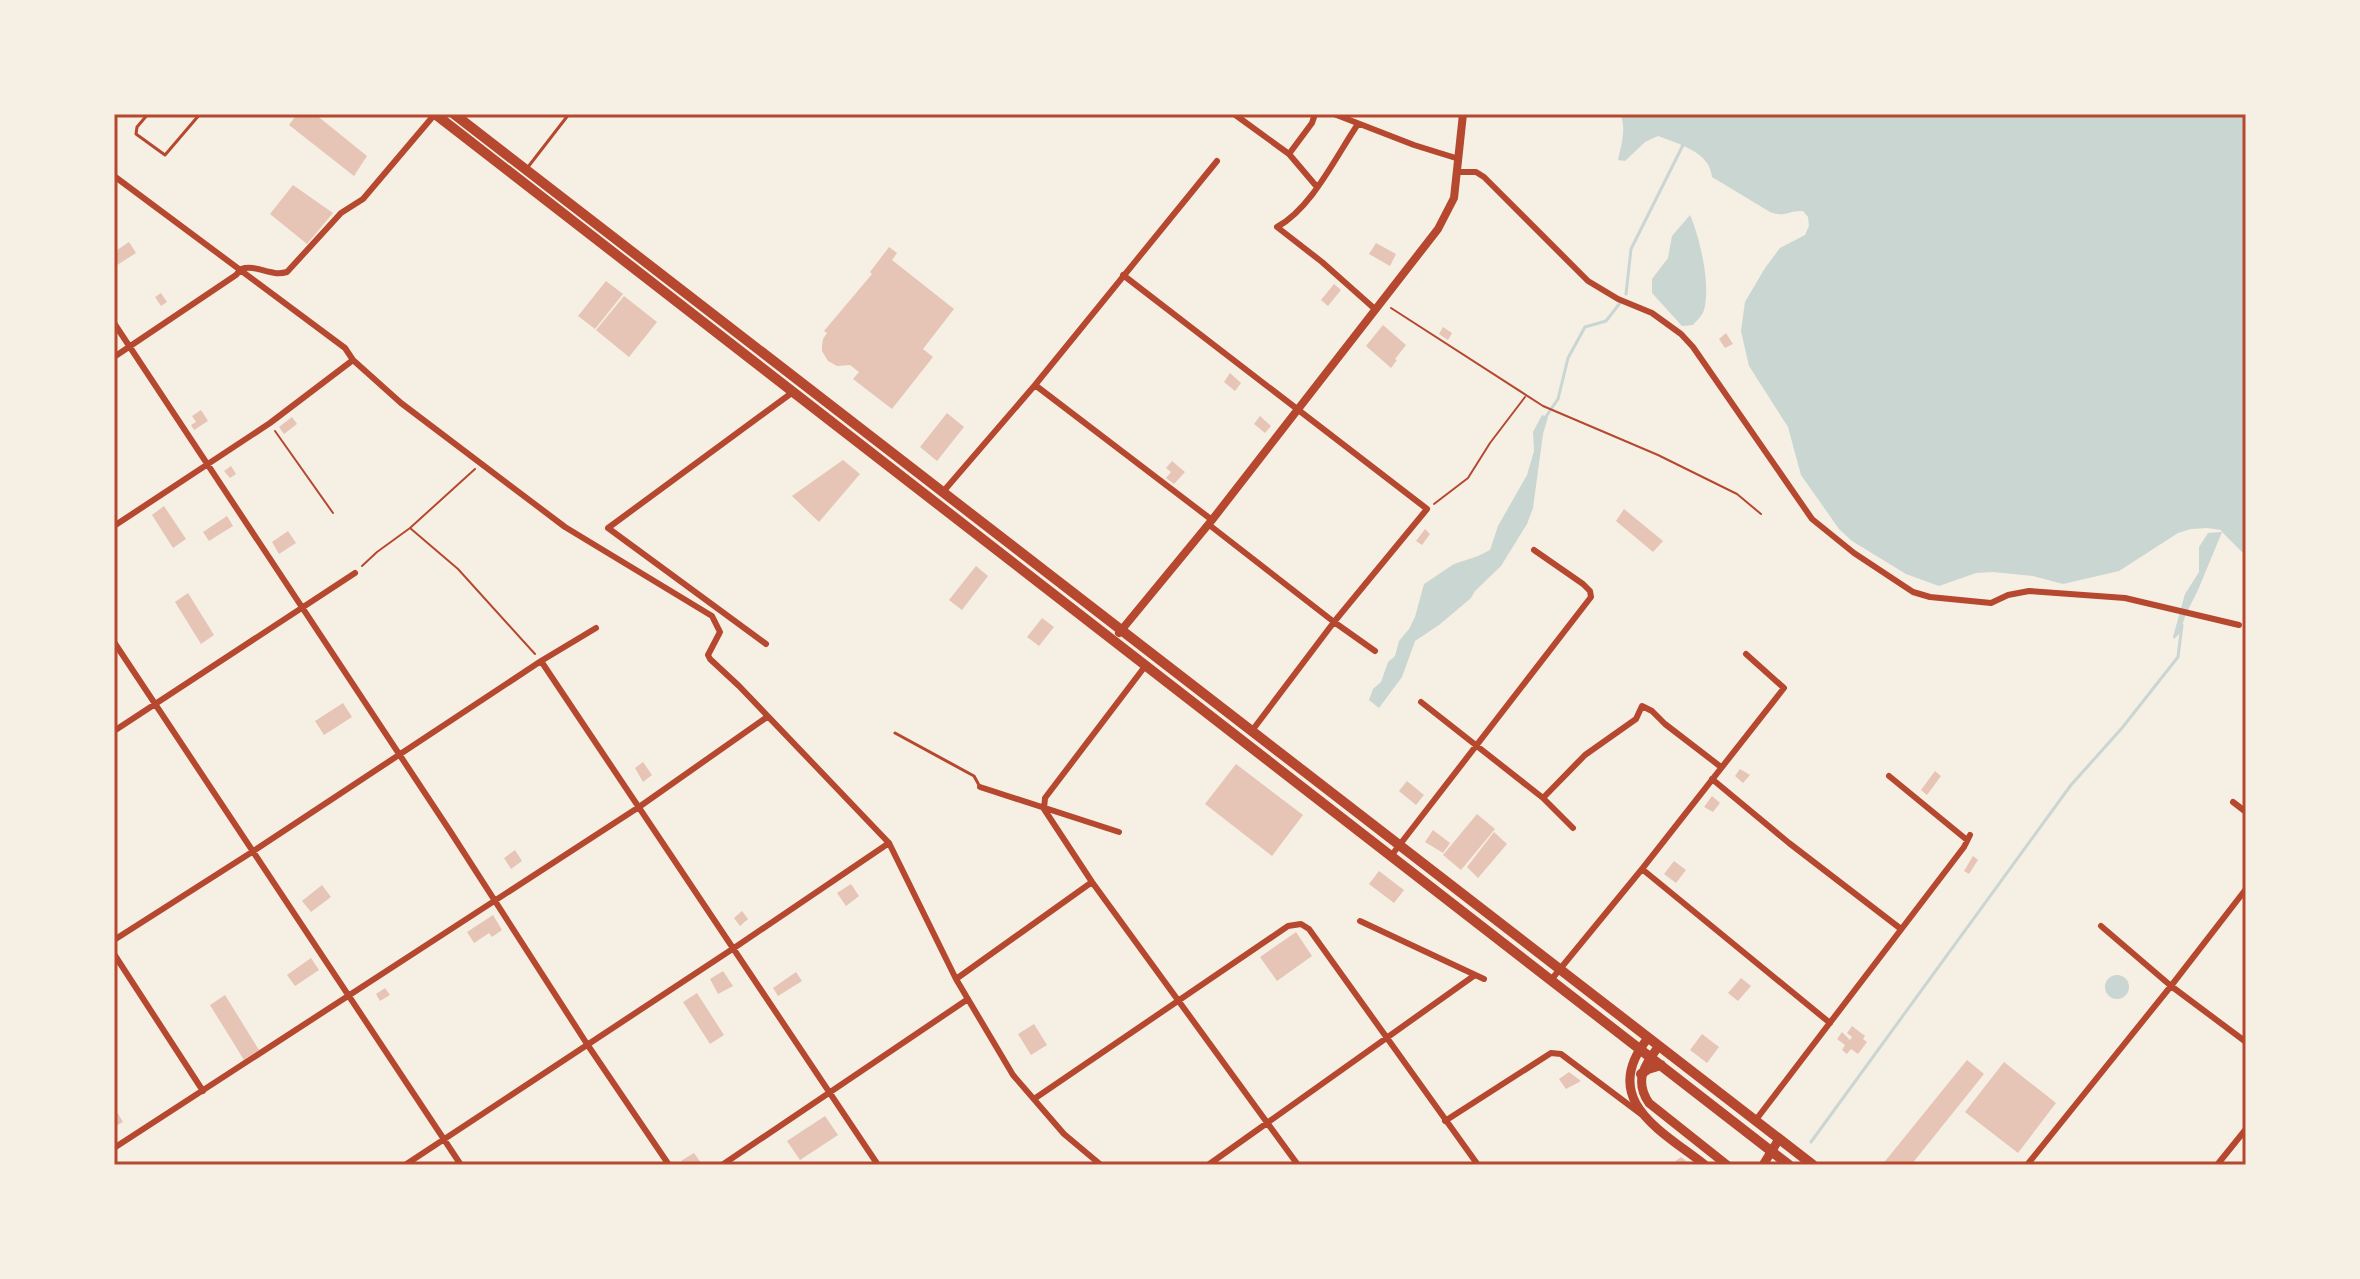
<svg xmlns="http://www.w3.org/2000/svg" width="2360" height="1279" font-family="'Sofia Sans Condensed',sans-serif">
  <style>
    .water { fill: #c9d6d2 }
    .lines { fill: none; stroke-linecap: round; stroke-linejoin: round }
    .stream { stroke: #c9d6d2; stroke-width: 3 }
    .building { fill: #e6c5b7 }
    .path { stroke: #b5482f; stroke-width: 2 }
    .service { stroke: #b5482f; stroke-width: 3 }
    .minor { stroke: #b5482f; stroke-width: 6 }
    .secondary { stroke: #b5482f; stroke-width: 8 }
    .primary { stroke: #b5482f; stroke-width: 9 }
    .trunk { stroke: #b5482f; stroke-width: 10 }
    .neatline { fill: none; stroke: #b5482f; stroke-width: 3 }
  </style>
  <rect width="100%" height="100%" fill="#f6efe4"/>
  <path class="water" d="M1620,114h626v442l-24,-24 -24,58 -12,24 -7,20 -5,5 -1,-2 12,-43 14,-22v-25l9,-14 14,-1 -1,-2 -14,-2 -16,1 -13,4 -59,38 -56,13 -30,-8 -40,-4 -17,1 -37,13 -33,-12 -54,-33 -13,-12 -38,-54 -13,-48 -39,-61 -8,-35 4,-29 20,-34 15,-20 25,-13 4,-9 -1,-9 -5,-6c-15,-1 -18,7 -33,1l-58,-35c-2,-25 -33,-33 -54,-41l-13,6 -20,19 -7,-1c3,-15 9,-32 2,-46z
    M1690,215c10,23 21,70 14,95 -2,6 -7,10 -11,15l-11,1 -30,-33v-14l16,-21 4,-22z
    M1542,415l6,2 -5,17 -10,74 -6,16 -26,42 -26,25 -4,7 -32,27 -24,16 -13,36 -23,31 -10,-8 4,-11 8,-7 7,-20 7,-6 4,-15 10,-12 6,-12 9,-33 30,-20 24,-8 12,-6 8,-24 29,-51 7,-24 -1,-19z
    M2105 987a12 12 0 1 1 24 0a12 12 0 1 1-24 0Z"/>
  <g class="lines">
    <path class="stream" d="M1626,294l5,-45 52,-104
      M1545,418l13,-19 10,-41 17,-31 21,-6 14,-18
      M1811,1142l260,-357 51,-57 56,-71 4,-32"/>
  </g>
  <path class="building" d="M297,114h18l52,42 -13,20 -65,-51z
    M293,185l40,28 -26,31 -37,-30z
    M129,242l7,11 -22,14v-15z
    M1376,243l20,11 -6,12 -21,-12z
    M889,247l8,6 -5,7 62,49 -31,40 10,8 -41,52 -39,-30 6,-7 -9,-7 -13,1 -9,-5 -6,-10v-6l1,-6 4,-6 -3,-2 48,-57 -2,-2z
    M606,281l17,13 -28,35 -17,-13z
    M1334,284l7,6 -13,16 -7,-6z
    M161,293l6,9 -6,4 -6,-9z
    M624,296l33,26 -28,35 -33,-27z
    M1383,325l23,20 -11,14 2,1 -6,8 -25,-22z
    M1443,327l9,6 -4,7 -9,-6z
    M1726,333l7,11 -8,4 -6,-9z
    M1230,373l11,10 -6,8 -11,-9z
    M201,410l7,11 -14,9 -3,-5 5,-3 -4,-6z
    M947,413l17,14 -27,34 -17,-14z
    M1260,416l11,10 -6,7 -11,-9z
    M292,417l5,7 -13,10 -5,-7z
    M843,460l17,14 -41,48 -27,-26z
    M1172,461l13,11 -11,12 -8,-6 5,-6 -5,-4z
    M231,466l5,8 -6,4 -6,-7z
    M164,506l22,33 -13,9 -21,-33z
    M1624,509l39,32 -10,11 -37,-31z
    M227,516l6,10 -24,15 -6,-9z
    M1425,529l5,5 -8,11 -6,-4z
    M288,531l8,12 -17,11 -7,-12z
    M976,566l12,10 -26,34 -13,-10z
    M188,593l26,42 -13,9 -26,-42z
    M1042,618l12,9 -15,19 -12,-9z
    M343,703l9,14 -28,18 -9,-14z
    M643,762l9,13 -9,7 -8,-14z
    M1236,764l67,51 -31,41 -67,-52z
    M1740,769l10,6 -7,8 -8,-7z
    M1935,771l6,5 -14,19 -6,-5z
    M1407,781l17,14 -8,10 -17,-14z
    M1712,796l8,7 -7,9 -9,-5z
    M1477,814l18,15 -34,41 -18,-15z
    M1433,830l17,13 -7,10 -18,-11z
    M1494,832l13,12 -29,34 -11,-11z
    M515,850l7,11 -11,8 -7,-11z
    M1973,856l5,4 -9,14 -5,-3z
    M1674,861l12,9 -10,13 -12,-9z
    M1379,871l25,19 -10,13 -25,-19z
    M851,884l8,12 -13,10 -9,-13z
    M322,885l9,12 -20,15 -9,-11z
    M742,911l6,8 -8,7 -6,-8z
    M493,915l9,15 -10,7 -3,-4 -15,10 -7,-11z
    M1296,932l16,24 -35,25 -17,-24z
    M311,958l8,12 -24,16 -8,-11z
    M723,971l10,15 -15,8 -8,-15z
    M796,972l6,9 -24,15 -5,-8z
    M1741,978l10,8 -13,15 -10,-8z
    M385,988l5,7 -10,6 -4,-7z
    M697,993l27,42 -14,9 -27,-42z
    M225,995l34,55 -15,10 -34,-55z
    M1034,1024l13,21 -16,10 -13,-21z
    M1852,1026l13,10 -2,3 4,3 -9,12 -7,-5 -4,5 -5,-4 3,-5 -8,-6 5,-7 8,8 2,-3 -5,-4z
    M1702,1034l17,13 -12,16 -17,-13z
    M1967,1060l17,14 -32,40 -41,51h-29z
    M2004,1062l52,41 -38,50 -53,-41z
    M1569,1072l12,9 -15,8 -7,-10z
    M114,1107l9,15 -9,5z
    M825,1116l13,19 -38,25 -13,-19z
    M694,1153l7,10 -17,2 -3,-4z
    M1681,1157l10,8h-17l-1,-2z"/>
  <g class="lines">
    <path class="path" d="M1391,308l152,98 115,49 79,39 24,20
      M275,431l58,82
      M1434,504l34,-26 22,-35 35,-46
      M410,528l48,41 77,85
      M362,566l15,-14 33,-24 65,-59"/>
    <path class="service" d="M148,114l-11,13 -1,7 29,21 35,-41
      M528,167l41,-53
      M895,733l79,43 6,11"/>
    <path class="minor" d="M1234,114l55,40 28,33
      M1334,114l80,31 45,14
      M1358,124c-22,32 -46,84 -81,103l45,35 54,48
      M1289,154l23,-31 3,-9
      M1457,172h19l8,5 104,104 30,18 34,14 29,21 12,13 119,172 42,34 59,39 17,5 61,6 17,-8 21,-4 96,7 114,27
      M114,176l231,172 8,12 -83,63 -156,103
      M1123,275l304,234 -93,113 -83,110
      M114,323l336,508 137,213 82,121
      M114,357l122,-82 5,-6c16,-5 29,8 46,3l54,-59 22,-14 72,-85
      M353,360l48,43 164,124 147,89 8,16 -12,23 2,4 29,27 150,157 67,136 57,96 51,59 37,31
      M1035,385l177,135
      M942,493l93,-108 182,-224
      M1208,524l126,98 41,29
      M114,642l347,523
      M766,644l-158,-116 185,-136
      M541,661l337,504
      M1146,665l-101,133 -1,11 48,73 206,283
      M1421,702l122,96 30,30
      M114,731l241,-158
      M1889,776l78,64
      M1712,779l77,64 112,86
      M980,787l139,45
      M1543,798l42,-43 51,-36 6,-13 10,5 13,13 56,43
      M2233,802l13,10
      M1391,856l200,-259 -1,-6 -7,-7 -49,-34
      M1642,869l188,154
      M1360,921l124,58
      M2101,926l70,60 75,56
      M114,940l138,-88 289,-191 55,-33
      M114,954l89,137
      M956,979l136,-97
      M1551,980l91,-111 142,-181 -38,-34
      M1034,1099l254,-173 13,-2 8,5 169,236
      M1445,1121l106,-68 10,1 80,60
      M1755,1121l209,-274 6,-12
      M114,1148l525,-341 128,-90
      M405,1165l329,-217 155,-105
      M722,1165l246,-166
      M1208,1165l267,-190
      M2027,1165l144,-179 75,-97
      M2217,1165l29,-36"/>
    <path class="secondary" d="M1119,633l93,-113 226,-291 16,-31 9,-84"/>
    <path class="primary" d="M1648,1038c-50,62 14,93 57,127
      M1659,1046c-15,19 -25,35 -10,57l78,62
      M1763,1165l16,-26"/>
    <path class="trunk" d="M435,114l1354,1051
      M454,114l1359,1051
      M1641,1074l7,-5 13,-4"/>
  </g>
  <rect width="2360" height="1279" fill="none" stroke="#f6efe4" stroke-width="232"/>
  <rect x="116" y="116" width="2128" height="1047" class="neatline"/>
</svg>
